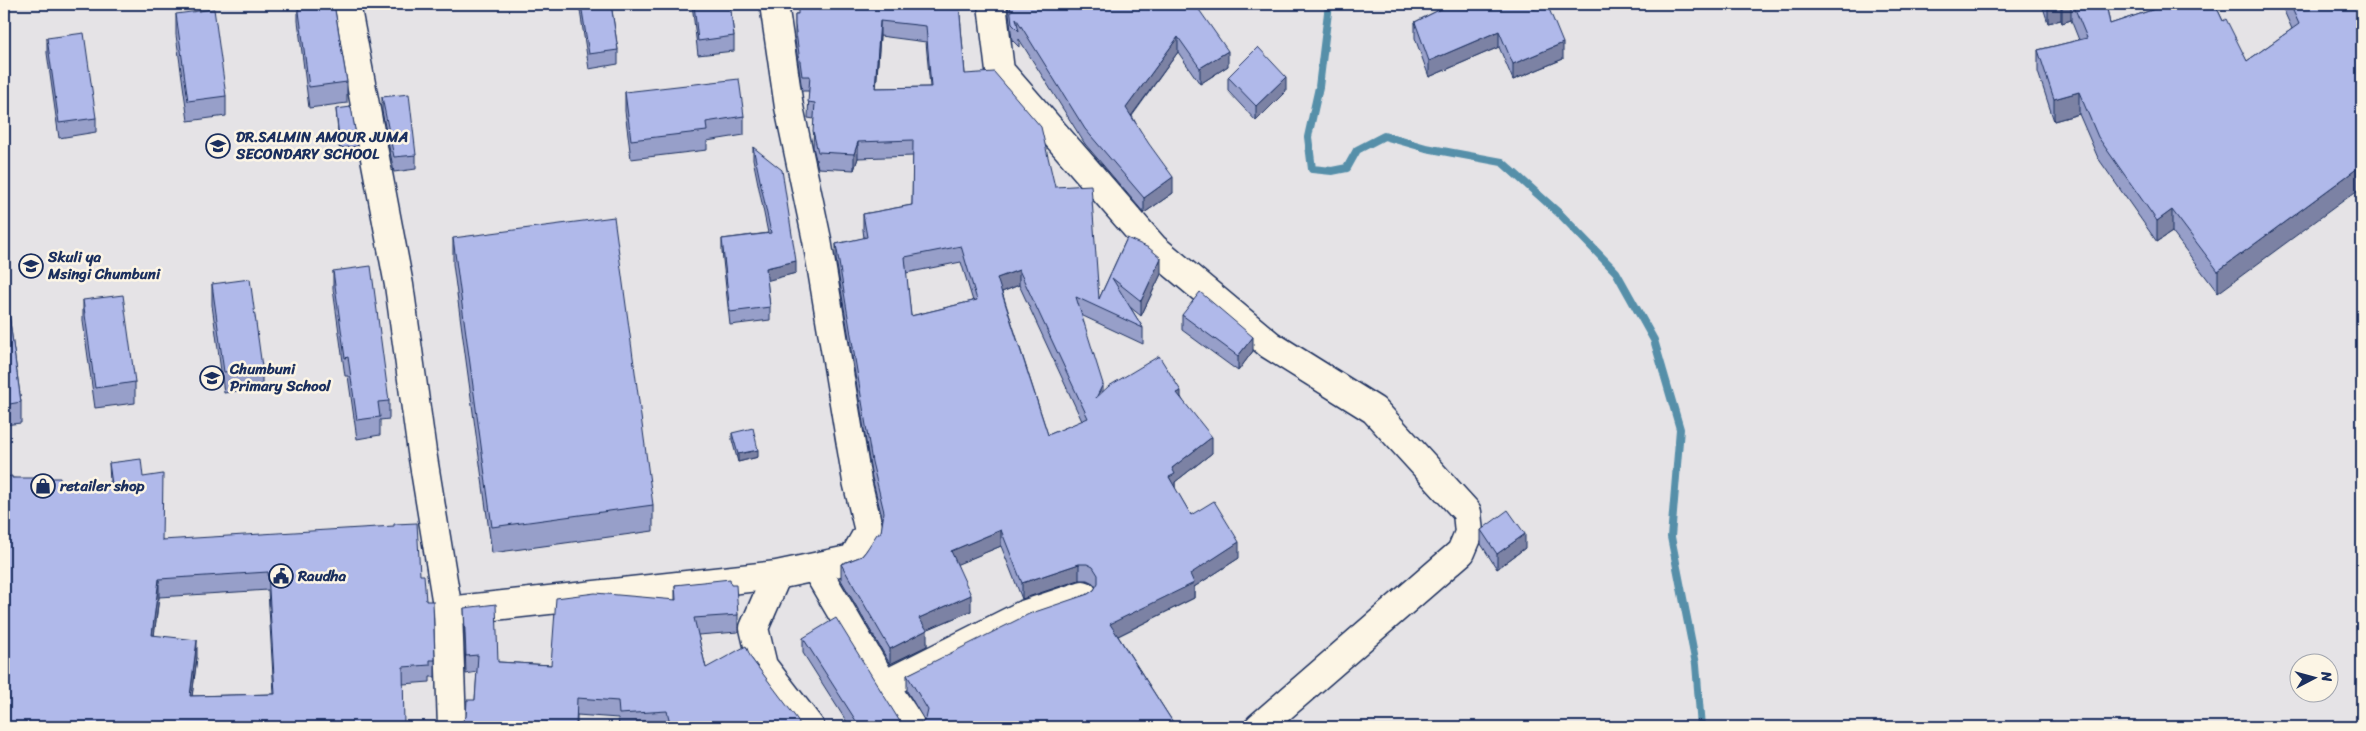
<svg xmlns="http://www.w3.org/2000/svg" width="2366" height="731" font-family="Sriracha,sans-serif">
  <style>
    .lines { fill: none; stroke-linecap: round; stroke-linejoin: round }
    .stream { stroke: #578fa9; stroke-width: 8 }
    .street-casing { stroke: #1b2f5e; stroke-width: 31 }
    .street { stroke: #fcf5e5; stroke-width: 28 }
    .wall { fill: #979fc9; stroke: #1b2f5e; fill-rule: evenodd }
    .shaded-wall { fill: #7b82a4; stroke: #1b2f5e }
    .building { fill: #b0b9ea; stroke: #1b2f5e; fill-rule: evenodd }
    .labels { text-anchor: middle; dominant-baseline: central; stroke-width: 5; stroke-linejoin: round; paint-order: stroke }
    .poi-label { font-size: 15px; font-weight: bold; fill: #1b2f5e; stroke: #fcf5e5; text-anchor: start }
  </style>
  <rect width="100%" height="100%" fill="#e5e3e6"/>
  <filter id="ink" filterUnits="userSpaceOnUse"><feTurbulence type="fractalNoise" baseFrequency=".02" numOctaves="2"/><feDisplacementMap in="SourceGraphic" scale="10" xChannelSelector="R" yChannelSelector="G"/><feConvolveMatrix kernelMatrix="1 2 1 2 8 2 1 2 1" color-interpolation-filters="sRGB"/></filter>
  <g filter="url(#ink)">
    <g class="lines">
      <path class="stream" d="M1329,4l-10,83 -11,50 4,32 20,2 15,-3 10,-18 27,-14 42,12 76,14 59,53 55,57 38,68 26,89 -9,108 25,127 5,63"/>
      <g class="street-casing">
        <path id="street" d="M346,4l53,281 23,167 26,159
          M992,4l8,67 154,177 116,97 104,65 93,102 2,21 -8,19 -202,175
          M815,567l69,118 28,42
          M777,575l-23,53 9,38 47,61
          M884,685l139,-70 60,-20
          M452,727l-4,-116 329,-36 76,-16 16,-28 -12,-50 -40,-241 -28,-133 -15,-103"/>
      </g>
      <use href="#street" class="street"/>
    </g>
    <path class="wall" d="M298,4h36l13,78v21l-38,5 -11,-87z
      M579,4h32l7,46v14l-29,5z
      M692,4h38l4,32v15l-36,4z
      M959,4l6,70 90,113 44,112 28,-61 34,36 -20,42 -11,-9 13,21v16l-62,-29 22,77 78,5 31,56 -37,29v6l16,27 48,43 -45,29v11l-76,38 58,91h-326l-47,-74v-15l103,88 7,1 8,-3 3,-4 -17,-29v-16l181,-81 6,-4 2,-3 -3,-4 -6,-3h-8l-57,19 -21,-53 -44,18 14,47 -45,19 1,16 -37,18 -49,-84v-16l21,-8 19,-24 2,-11 -11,-43 -36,-219v-15l28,-6 -1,-8v-16l49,-9 1,-49 -55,2 -4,12 -36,-2 -5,-21 1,-28 -6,-1 1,-27h-7l-7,-51v-26zM880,36l46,6 4,45 -54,1zM961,262l12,39 -62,15 -5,-43zM1019,285l63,136 -34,14 -46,-143z
      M1008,4h187l33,62 -28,18 -22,-32 -46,64 41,77 -29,20 -59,-69 -66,-105v8l-7,-7z
      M1434,4h98l31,55 -50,21 -14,-33 -70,30 -14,-39v-16l22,-11z
      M2042,4h64l4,20 45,-15 -2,-5h62l8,17 24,40 45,-32 -11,-25h72l-135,289 -46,-61 -15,10 -59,-84 -19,-44 -25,7 -16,-49v-22l41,-10 -8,-20 -9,3 -1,-3 -13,3z
      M176,14l50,82v20l-38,5 -12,-86z
      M47,38l49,80v14l-37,6 -12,-85z
      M1228,77l58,14 -30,30 -28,-30z
      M625,92l119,24v19l-37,6v9l-76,9 -6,-48z
      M382,97l34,58v14l-22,3 -12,-61z
      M336,109l22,37v8l-18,2z
      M753,147l43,126 -29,7 3,27v13l-40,5 -8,-74v-12l46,-6 -15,-74z
      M453,238l200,267v26l-161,22 -39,-289z
      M333,271l56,130v18l-9,1v15l-23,4 -9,-63h-3l-12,-87z
      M4,278l17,124v21l-17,2z
      M212,284l50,83v20l-38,6 -12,-88z
      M83,300l52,82v21l-40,5 -12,-87z
      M1182,315l71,36 -15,20 -56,-41z
      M732,433l26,24 -20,5 -6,-22z
      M109,463l34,14 19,63 258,35 6,26 9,59v17h-5v5l-27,2 -399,43 8,-249 48,5 50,1zM268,590l6,104 -82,2 5,-39 -43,-22 5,-38z
      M1481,530l44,18 -28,21 -16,-25z
      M675,585h56l7,30v17l-40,3 8,33 45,-10 50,69h-182l-1,-9 -41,-3v12h-115l4,-10 9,-17 2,-28 -11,2 -2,-66 34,54 53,3 124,-65z"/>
    <path class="shaded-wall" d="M2048,4h13v16l-13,3z
      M2062,4h9v16l-9,3z
      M880,21v15l-5,68v-16z
      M1499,31v16l-70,30v-16z
      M1178,37v15l-52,71v-15z
      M1563,43v16l-50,21v-16z
      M1228,51v15l-28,18v-16z
      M1286,77v14l-30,30v-15z
      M2079,92v22l-25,7v-22z
      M858,142v16l-4,12v-16z
      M2362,165v22l-144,106v-22z
      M1173,177v16l-29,20v-15z
      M2172,210v22l-15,10v-21z
      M1161,258v16l-20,42v-15z
      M796,261v12l-30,8v-13z
      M1019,270v15l-22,9v-16z
      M1253,337v14l-15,20v-15z
      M1103,384v15l-7,-1z
      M1181,391v15l-4,-13z
      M1212,437v16l-37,29v7l-6,-12 3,-9z
      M758,450v7l-20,5v-8z
      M1001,530v16l-50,21v-16z
      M1525,534v14l-28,21v-15z
      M1239,542v16l-45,29v11l-84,42v-16z
      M1079,564v16l-57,19v-16z
      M159,579v18l-7,55v-17z
      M971,595v16l-52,22v-15z
      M927,630v16l-37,18v-15z
      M197,640v17l-7,56v-17z"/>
    <path class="building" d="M298,4h36l13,78 -38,5z
      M581,4h30l7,46 -29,4z
      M694,4h36l4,32 -36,5z
      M798,4h161l6,70 29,-2 47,55 14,60 36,-2 8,114 28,-61 22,10 12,10 -20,43 -29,-23 31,50 -67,-31 27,87 -7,14 13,-12 50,-30 22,35 -4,2 35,44 -40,31 3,6 -6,3 22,38 23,-14 25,41 -49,32 4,9 -84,41 66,103h-316l-57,-89 33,-20 63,102 7,6 7,1 8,-3 5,-5 2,-9 -21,-35 122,-61 59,-20 6,-4 4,-7v-8l-5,-8 -6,-3h-8l-57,19 -21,-53 -50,21 20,44 -52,23 8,12 -37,19 -49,-85 21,-8 4,-5 11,-17 4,-2 3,-20 -12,-50 -36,-218 31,-7 -4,-23 49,-9 1,-65 -55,2 -4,12 -36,-2 -5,-21 2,-28 -7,-1 2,-26h-8l-7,-51v-11h3zM880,21l46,5 5,61 -56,1zM961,246l16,54 -66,16 -6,-59zM1019,270l69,148 -40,17 -51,-157z
      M1010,4h185l33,47 -28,17 -22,-31 -52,71 23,36 24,33 -29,21 -59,-69 -69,-111 3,13 -7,-7z
      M1441,4h91l2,5 13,-5 16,39 -50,21 -14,-33 -70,30 -14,-39 28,-14z
      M2073,4h33l4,20 51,-17v-3h54l8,17 3,-2 21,42 52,-37 -9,-20h63l9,11v150l-144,106 -46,-61 -15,11 -59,-84 -19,-45 -25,7 -16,-49 49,-12z
      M214,9l12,87 -38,5 -12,-87z
      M84,33l12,85 -37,5 -12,-85z
      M1258,47l28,30 -30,29 -28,-29z
      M739,79l5,37 -38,6 1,9 -76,9 -6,-48z
      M409,94l7,61 -22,2 -12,-60z
      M351,107l7,39 -18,2 -4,-39z
      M753,147l29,23 14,91 -30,7 4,39 -40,5 -8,-73 49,-6z
      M614,217l39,288 -161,22 -39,-289z
      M371,266l18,135 -11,1 2,15 -23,3 -9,-63 -3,1 -12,-87z
      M4,278l17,124 -17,3z
      M250,279l12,88 -38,5 -12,-88z
      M1200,292l53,45 -15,19 -56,-41z
      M123,295l12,87 -40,6 -12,-88z
      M753,428l5,22 -20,4 -6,-21z
      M141,459l2,18 20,-3 -1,66 232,-14v-2l23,-1 3,52h4l2,26h7l2,59h-5v5l-27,2 1,60h-400v-250l8,-1v2h48v5l52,1 -3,-21zM268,572l7,122 -85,2 7,-56 -45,-5 7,-56z
      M1508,510l17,24 -28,20 -16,-24z
      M730,579l1,6h5l2,30 -44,3 12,50 40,-22 5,12 46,61 4,8h-130l-4,-16 -48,3 -1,-13 -41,-3 -1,29h-114v-6l4,-4 1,-17h8l3,-45 -12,1 -2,-48 32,-4 2,58 53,3 5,-67 39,-5 81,7 -1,-15z"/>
  </g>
  <defs>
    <g id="school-ring" transform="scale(1.25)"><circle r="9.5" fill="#fcf5e5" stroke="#1b2f5e" stroke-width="1.5"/><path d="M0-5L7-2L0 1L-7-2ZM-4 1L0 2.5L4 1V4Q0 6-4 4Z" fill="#1b2f5e"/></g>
    <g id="shop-ring" transform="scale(1.25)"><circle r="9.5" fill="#fcf5e5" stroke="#1b2f5e" stroke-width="1.5"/><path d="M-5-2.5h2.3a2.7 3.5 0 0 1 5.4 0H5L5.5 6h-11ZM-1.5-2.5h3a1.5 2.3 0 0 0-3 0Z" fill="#1b2f5e"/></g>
    <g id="civic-ring" transform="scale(1.25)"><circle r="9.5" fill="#fcf5e5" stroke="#1b2f5e" stroke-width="1.5"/><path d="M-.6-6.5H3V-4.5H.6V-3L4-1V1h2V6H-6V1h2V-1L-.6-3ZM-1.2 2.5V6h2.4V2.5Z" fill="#1b2f5e"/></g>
  </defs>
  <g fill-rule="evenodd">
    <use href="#school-ring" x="218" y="146"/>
    <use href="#school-ring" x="31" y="266"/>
    <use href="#school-ring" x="212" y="378"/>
    <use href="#shop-ring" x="43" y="486"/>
    <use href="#civic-ring" x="281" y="576"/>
  </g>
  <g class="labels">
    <g class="poi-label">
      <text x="236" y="137">DR.SALMIN AMOUR JUMA<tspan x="236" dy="17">SECONDARY SCHOOL</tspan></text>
      <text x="48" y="257">Skuli ya<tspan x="48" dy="17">Msingi Chumbuni</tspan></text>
      <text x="230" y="369">Chumbuni<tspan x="230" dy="17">Primary School</tspan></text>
      <text x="60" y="486">retailer shop</text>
      <text x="298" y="576">Raudha</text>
    </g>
  </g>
  <rect width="2366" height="731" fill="none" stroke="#fcf5e5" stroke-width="20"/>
  <rect x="10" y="10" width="2346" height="711" fill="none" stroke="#1b2f5e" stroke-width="2" filter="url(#ink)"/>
  <g transform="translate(2314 678) rotate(84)"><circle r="24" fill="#fcf5e5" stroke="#a2a6af"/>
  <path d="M0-4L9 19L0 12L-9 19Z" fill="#1b2f5e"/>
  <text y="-8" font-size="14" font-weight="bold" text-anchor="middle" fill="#1b2f5e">N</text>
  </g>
</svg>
